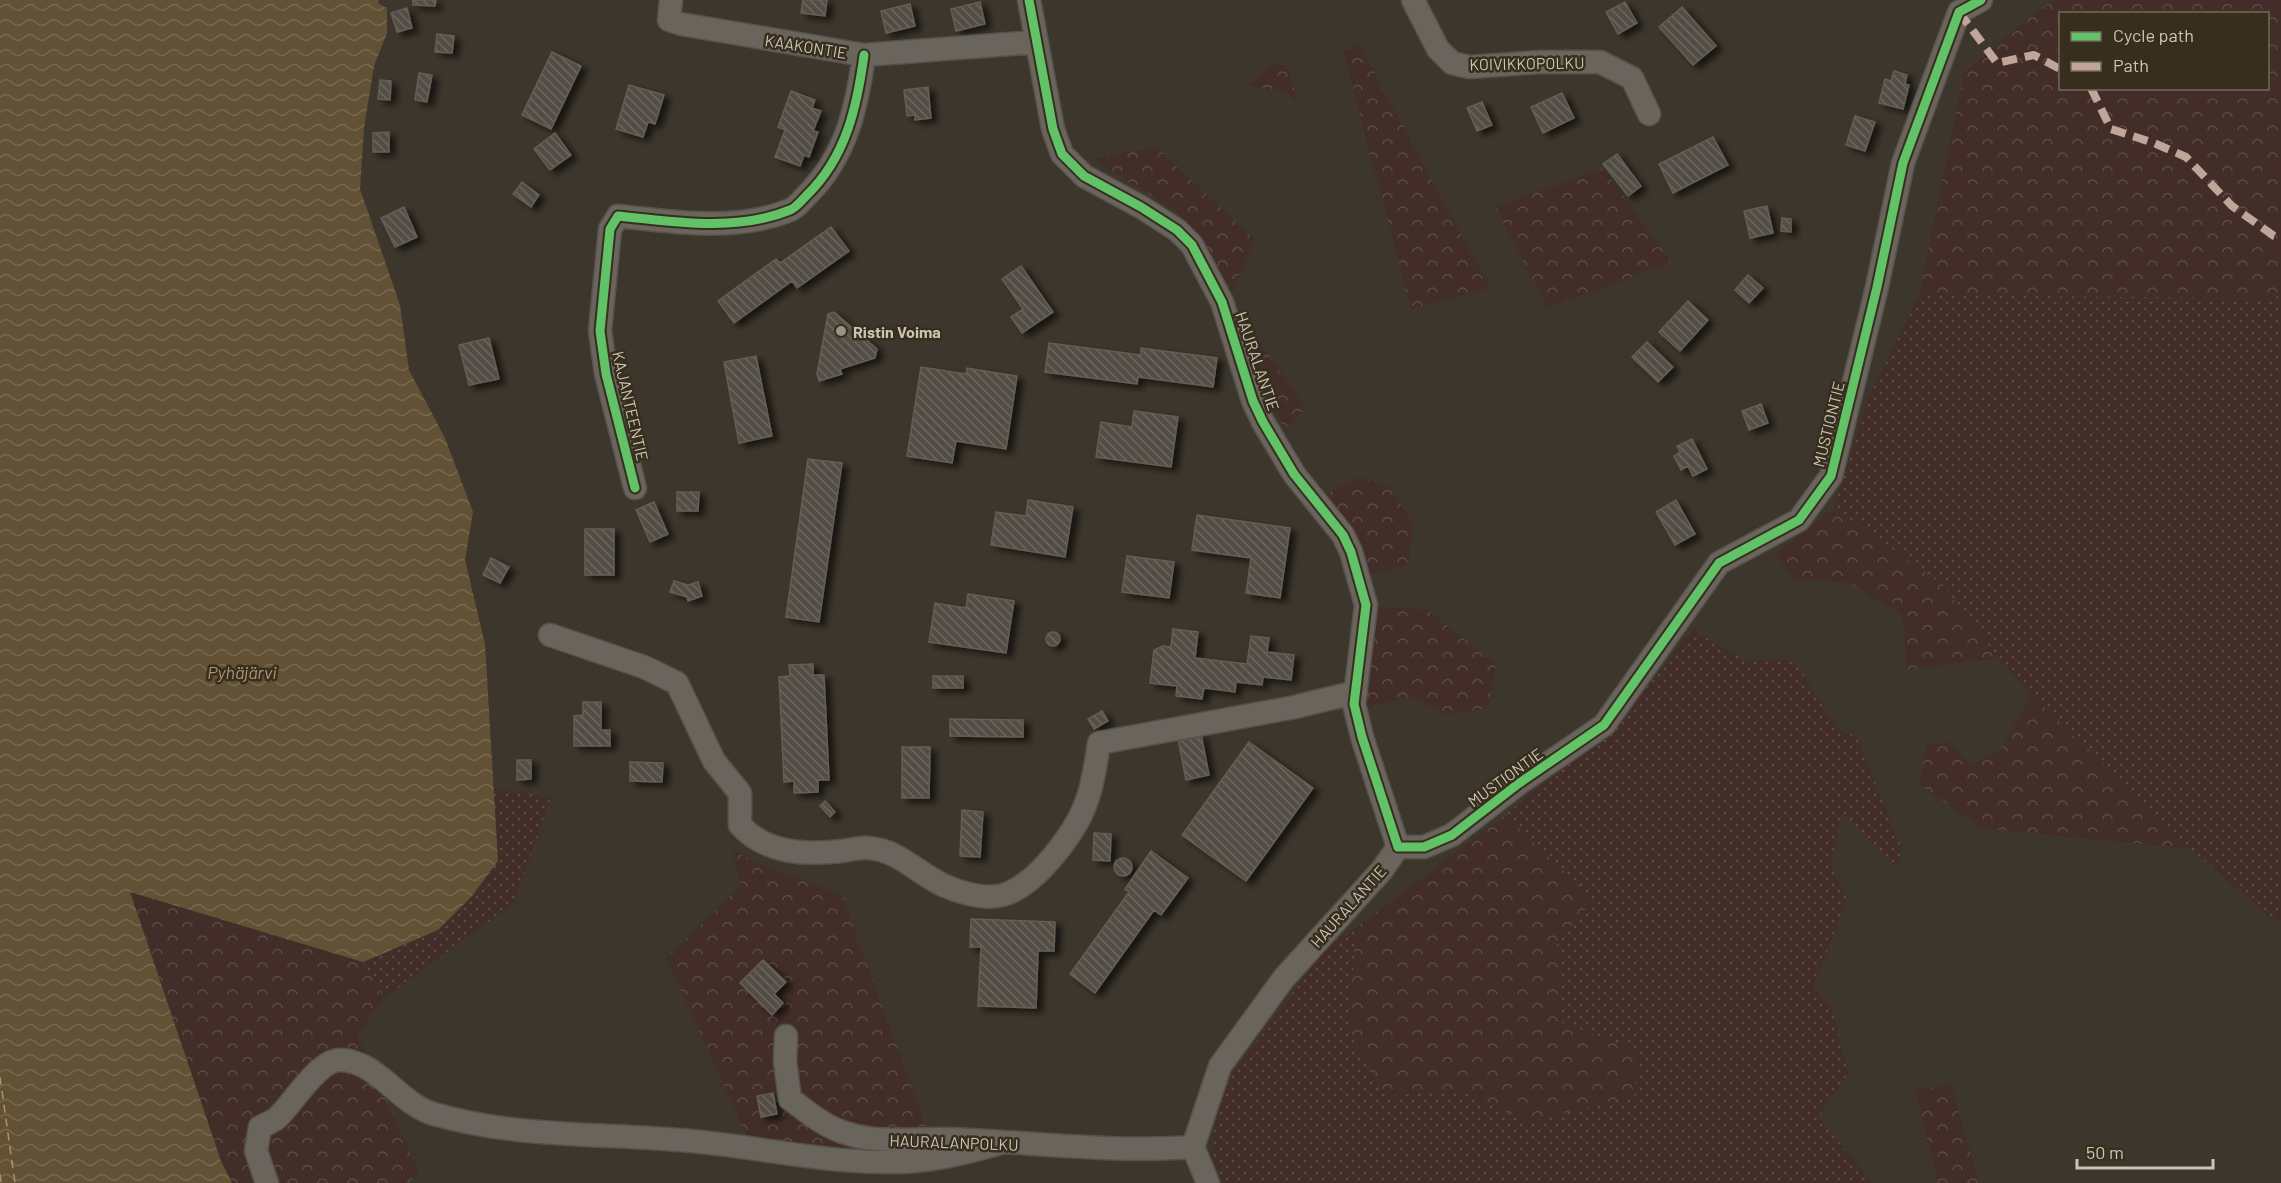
<svg xmlns="http://www.w3.org/2000/svg" width="2281" height="1183" font-family="Barlow,sans-serif">
  <style>
    .grass { fill: url(#grass-dots) }
    .forest { fill: url(#forest-crowns); fill-rule: evenodd }
    .water { fill: url(#water-waves) }
    .lines { fill: none; stroke-linecap: round; stroke-linejoin: round }
    .ferry { stroke: #ac956e; stroke-width: 1.5; stroke-dasharray: 8 6; stroke-linecap: butt }
    .building { fill: url(#building-back-hatch); stroke: #635e54; stroke-width: 1.5; filter: url(#shadow) }
    .minor-casing { stroke: #56514a; stroke-width: 25 }
    .minor { stroke: #69645c; stroke-width: 22 }
    .quiet { stroke: #c0a59a; stroke-width: 8; stroke-dasharray: 15 8; stroke-linecap: butt }
    .cycleway-casing { stroke: #372e1e; stroke-width: 13 }
    .cycleway { stroke: #61c268; stroke-width: 9 }
    .poi-dot { fill: #9a9386; stroke: #372e1e; stroke-width: 2 }
    .labels { text-anchor: middle; dominant-baseline: central; stroke-width: 5; stroke-linejoin: round; paint-order: stroke }
    .street-label { font-size: 16px; fill: #ccc5b6; stroke: #372e1e }
    .poi-label { font-size: 16px; font-weight: bold; fill: #ccc5b6; stroke: #372e1e; text-anchor: start }
    .water-label { font-size: 18px; font-style: italic; fill: #ac956e; stroke: #372e1e }
  </style>
  <defs>
    <pattern id="grass-dots" width="8" height="8" patternUnits="userSpaceOnUse" patternTransform="scale(1.5)"><rect width="8" height="8" fill="#422d28"/><path d="M2 2h.1M6 6h.1" fill="none" stroke="#5c4a45" stroke-width="1.8" stroke-linecap="round"/></pattern>
    <pattern id="forest-crowns" width="20" height="18" patternUnits="userSpaceOnUse" patternTransform="scale(1.5)"><rect width="20" height="18" fill="#422d28"/><path d="M2 6a3 3 0 1 1 6 0M12 15a3 3 0 1 1 6 0" fill="none" stroke="#5c4a45"/></pattern>
    <pattern id="water-waves" width="16" height="10" patternUnits="userSpaceOnUse" patternTransform="scale(1.5)"><rect width="16" height="10" fill="#625134"/><path d="M0 5q4-4 8 0t8 0" fill="none" stroke="#77694f"/></pattern>
    <pattern id="building-back-hatch" width="6" height="6" patternUnits="userSpaceOnUse" patternTransform="scale(1.5)"><rect width="6" height="6" fill="#524e45"/><path d="M-1 5l2 2M0 0l6 6M5-1l2 2" fill="none" stroke="#6a665e"/></pattern>
    <filter id="shadow"><feDropShadow dx="6" dy="4" stdDeviation="3" flood-color="#0009"/></filter>
  </defs>
  <rect width="100%" height="100%" fill="#3c362c"/>
  <path class="grass" d="M2281,294v626l-11,-3 -79,-68 -160,-155 -33,-36 -55,-73 -109,-77 34,-110 51,-103 354,3z
    M1693,629l52,32 48,-2 46,72 18,6 44,110 -3,22 -55,-56 -13,51 17,35 -34,89 19,19 16,67 -30,43 55,66h-650l-12,-28 9,-64 109,-147 26,-16 -4,108 36,60 72,-6 70,32 108,-72 -77,-28 -3,-81 36,-41 -87,-86 110,-88z
    M494,789l57,8 -37,106 -130,95 -21,-36 75,-32 60,-69z"/>
  <path class="forest" d="M2054,0h227v294l-8,4 -354,-3 45,-222 70,-60zM2060,14h208v74h-208z
    M1359,44l131,244 -79,21 -68,-259z
    M1272,65h15l11,37 -14,-11 -37,-5z
    M1156,147l99,93 -23,51 -53,-78 -86,-54z
    M1603,168l68,94 -123,46 -53,-101z
    M1260,342l45,65 -19,24 -37,-70z
    M1358,477l31,9 24,37 -5,42 -42,11 -45,-79z
    M1834,508l109,77 55,73 -91,12 -5,-55 -52,-32 -55,-4 -20,-25z
    M1375,606l52,4 69,54 -8,44 -43,6 -34,-17 -45,11z
    M2031,694l160,155 -210,-21 -62,-44 8,-39 22,-3 21,23 32,-16z
    M1506,815l88,85 -37,42 3,80 77,28 -2,45 -106,27 -70,-32 -72,6 -36,-60 4,-108z
    M733,851l28,14 81,30 98,271 -183,-8 -91,-200 75,-72z
    M130,891l233,71 21,36 -27,37 62,138 -11,10h-176l-11,-22z
    M1951,1085l28,98h-41l-23,-93z"/>
  <path class="water" d="M0,0h378l1,4 8,4v25l-13,33 -10,62 -4,61 40,116 9,65 36,68 28,74 -8,48 20,84 13,217 -26,35 -34,34 -75,32 -233,-70 91,269 11,22h-232z"/>
  <g class="lines">
    <path class="ferry" d="M0,1077l15,106
      M0,1174l1,9"/>
  </g>
  <path class="building" d="M413,0h23l-1,6 -22,-1z
    M803,0h24l-2,16 -24,-3z
    M980,2l5,22 -29,7 -5,-22z
    M1625,2l12,21 -19,11 -12,-22z
    M910,4l5,22 -29,7 -5,-22z
    M1682,7l34,39 -23,19 -34,-38z
    M407,8l5,20 -15,4 -6,-19z
    M437,34l17,2 -2,17 -17,-1z
    M552,52l29,14 -30,63 -29,-14z
    M1894,71l13,4 -2,9 4,1 -6,24 -24,-6 6,-24 6,2z
    M419,73l13,2 -5,27 -12,-2z
    M380,80l11,1 -1,19 -12,-1z
    M629,85l35,10 -9,29 -7,-2 -5,15 -27,-8z
    M928,87l3,31 -16,2v-5l-8,1 -3,-26z
    M791,91l24,9 -3,8 9,3 -8,20 5,1 -9,25 -5,-2 -4,11 -25,-9 10,-27 -7,-3z
    M1562,93l12,25 -31,15 -12,-26z
    M1482,102l10,23 -15,6 -10,-23z
    M1855,116l20,6 -10,29 -19,-6z
    M389,132v20h-16v-19z
    M555,133l16,22 -21,15 -16,-21z
    M1713,137l15,28 -55,28 -14,-29z
    M1617,154l24,32 -13,10 -25,-32z
    M522,182l17,13 -8,12 -18,-13z
    M1767,206l6,27 -23,5 -6,-27z
    M404,207l13,30 -22,10 -14,-29z
    M1782,218l9,1v13l-10,-1z
    M831,227l18,24 -52,37 -5,-7 -58,42 -16,-22 58,-42 4,4z
    M1021,266l32,46 -31,21 -11,-16 12,-8 -21,-30z
    M1748,275l15,13 -14,15 -14,-13z
    M1688,301l20,19 -28,31 -21,-19z
    M834,312l43,37 -2,9 -35,11 2,5 -23,7 -2,-7 11,-60z
    M489,338l10,41 -30,6 -10,-40z
    M1647,342l26,25 -15,15 -26,-25z
    M1049,343l92,12v-7l76,10 -4,29 -75,-10 -1,7 -92,-12z
    M756,356l16,80 -33,7 -15,-81z
    M921,367l45,7 1,-6 50,8 -11,73 -50,-8 -4,22 -45,-7z
    M1761,404l7,19 -19,7 -7,-19z
    M1134,411l44,6 -7,50 -75,-10 5,-35 31,5z
    M1692,439l15,30 -14,7 -5,-10 -7,4 -7,-14 6,-4 -3,-6z
    M808,459l34,4 -23,159 -33,-5z
    M677,492h22l-1,19h-21z
    M1028,500l45,7 -8,50 -74,-12 5,-33 30,4z
    M1676,500l19,34 -20,11 -19,-33z
    M654,502l14,32 -18,8 -14,-32z
    M1197,515l93,13 -10,70 -34,-5 5,-35 -59,-8z
    M585,529h29v46h-29z
    M1127,556l47,6 -5,36 -47,-6z
    M491,558l18,9 -9,16 -17,-8z
    M674,581l14,4 10,-3 4,14 -14,5 -1,-4 -17,-5z
    M968,594l46,7 -8,52 -77,-11 6,-39 31,5z
    M1173,629l25,3 -3,26 52,6 4,-28 18,2 -2,14 27,3 -3,25 -28,-3 -1,8 -26,-3 -1,10 -31,-4 -2,11 -26,-3 1,-10 -27,-3 4,-33 9,-4 8,1z
    M1046 639a7 7 0 1 1 14 0a7 7 0 1 1-14 0Z
    M813,664v11h11l5,105h-11v12l-24,1v-12l-10,1 -5,-105 11,-1 -1,-11z
    M933,676h30v12h-30z
    M583,702h18v28h9v16h-36v-30l9,-1z
    M1102,711l6,10 -14,8 -6,-10z
    M950,719l73,1v17l-73,-1z
    M1201,734l8,41 -23,5 -8,-41z
    M1249,742l64,46 -67,93 -64,-46z
    M902,747h28l-1,51h-27z
    M517,760h14v19l-14,1z
    M630,762l33,1 -1,19 -32,-1z
    M825,801l10,11 -5,5 -10,-11z
    M962,810l21,2 -3,45 -20,-1z
    M1094,833l17,1 -1,27 -17,-1z
    M1151,851l37,27 -27,37 -7,-5 -59,83 -25,-19 59,-82 -4,-3z
    M1114 867a9 9 0 1 1 18 0a9 9 0 1 1-18 0Z
    M971,919l84,3 -1,29h-16l-2,57 -58,-2 3,-59h-11z
    M763,960l23,22 -12,12 9,9 -11,12 -32,-32z
    M773,1093l4,21 -16,3 -4,-21z"/>
  <g class="lines">
    <g class="minor-casing">
      <path id="minor" d="M671,0l-2,20 12,4 183,31 172,-13
        M1029,0l24,129 9,25 22,22 57,31 36,23 15,15 30,57 31,99 10,21 31,52 49,61 8,17 15,53 -12,99 8,33 36,110
        M1413,0l25,49 14,14 17,4 71,-5h60l32,16 17,36
        M635,488l-29,-114 -6,-43 10,-102 8,-13c56,6 119,16 172,-6 6,-2 12,-10 17,-15 39,-38 50,-88 57,-140
        M550,635l94,32 33,16 37,78 26,32v32c26,29 66,30 102,26 9,-1 18,-4 27,-3 30,2 49,26 76,38 17,7 40,14 58,9 34,-10 75,-65 85,-98 6,-17 8,-36 11,-54l196,-36 61,-15
        M1398,847h26l28,-12 66,-51 86,-59 115,-162 80,-43 32,-44 46,-189 26,-124 56,-151 22,-12
        M786,1036l-1,25 5,38c19,14 36,29 59,35 32,10 67,4 100,5 82,3 162,14 244,8
        M267,1183l-11,-32 4,-24c5,-2 11,-5 16,-8 17,-15 42,-60 65,-59 37,1 59,45 93,54 82,24 171,19 256,27 75,6 159,28 234,19 28,-3 53,-10 80,-18
        M1208,1183l-15,-36 27,-81 64,-88 98,-108 16,-23"/>
    </g>
    <use href="#minor" class="minor"/>
    <path class="quiet" d="M1959,12l38,51 37,-8 26,14
      M2091,88l20,41 43,14 32,14 46,49 42,30 7,2"/>
    <g class="cycleway-casing">
      <path id="cycleway" d="M1029,0l24,129 9,25 22,22 57,31 36,23 15,15 30,57 31,99 10,21 31,52 49,61 8,17 15,53 -12,99 8,33 36,110h26l28,-12 66,-51 86,-59 115,-162 80,-43 32,-44 46,-189 26,-124 56,-151 22,-12
        M635,488l-29,-114 -6,-43 10,-102 8,-13c56,6 119,16 172,-6 6,-2 12,-10 17,-15 39,-38 50,-88 57,-140"/>
    </g>
    <use href="#cycleway" class="cycleway"/>
  </g>
  <circle class="poi-dot" cx="841" cy="331" r="6"/>
  <g class="labels">
    <g class="street-label">
      <text transform="translate(806 46) rotate(9)">KAAKONTIE</text>
      <text transform="translate(1527 63) rotate(-1)">KOIVIKKOPOLKU</text>
      <text transform="translate(1258 361) rotate(71)">HAURALANTIE</text>
      <text transform="translate(631 406) rotate(77)">KAJANTEENTIE</text>
      <text transform="translate(1828 424) rotate(-76)">MUSTIONTIE</text>
      <text transform="translate(1505 777) rotate(-36)">MUSTIONTIE</text>
      <text transform="translate(1348 906) rotate(-48)">HAURALANTIE</text>
      <text transform="translate(954 1142) rotate(2)">HAURALANPOLKU</text>
    </g>
    <g class="poi-label">
      <text x="853" y="331">Ristin Voima</text>
    </g>
    <g class="water-label">
      <text x="242" y="672">Pyhäjärvi</text>
    </g>
  </g>
  <rect x="2059" y="12" width="210" height="78" fill="#372e1e" stroke="#736a5b" stroke-width="1.5"/>
  <rect x="2071" y="32" width="30" height="9" fill="#61c268" stroke="#736a5b" stroke-width="1.5"/>
  <text x="2113" y="42" font-size="18" fill="#ccc5b6">Cycle path</text>
  <rect x="2071" y="62" width="30" height="9" fill="#c0a59a" stroke="#736a5b" stroke-width="1.5"/>
  <text x="2113" y="72" font-size="18" fill="#ccc5b6">Path</text>
  <path d="M2077 1159v9h136v-9" fill="none" stroke="#ccc5b6" stroke-width="3"/>
  <text x="2086" y="1159" font-size="18" fill="#ccc5b6" stroke="#372e1e" stroke-width="4.5" paint-order="stroke">50 m</text>
</svg>
